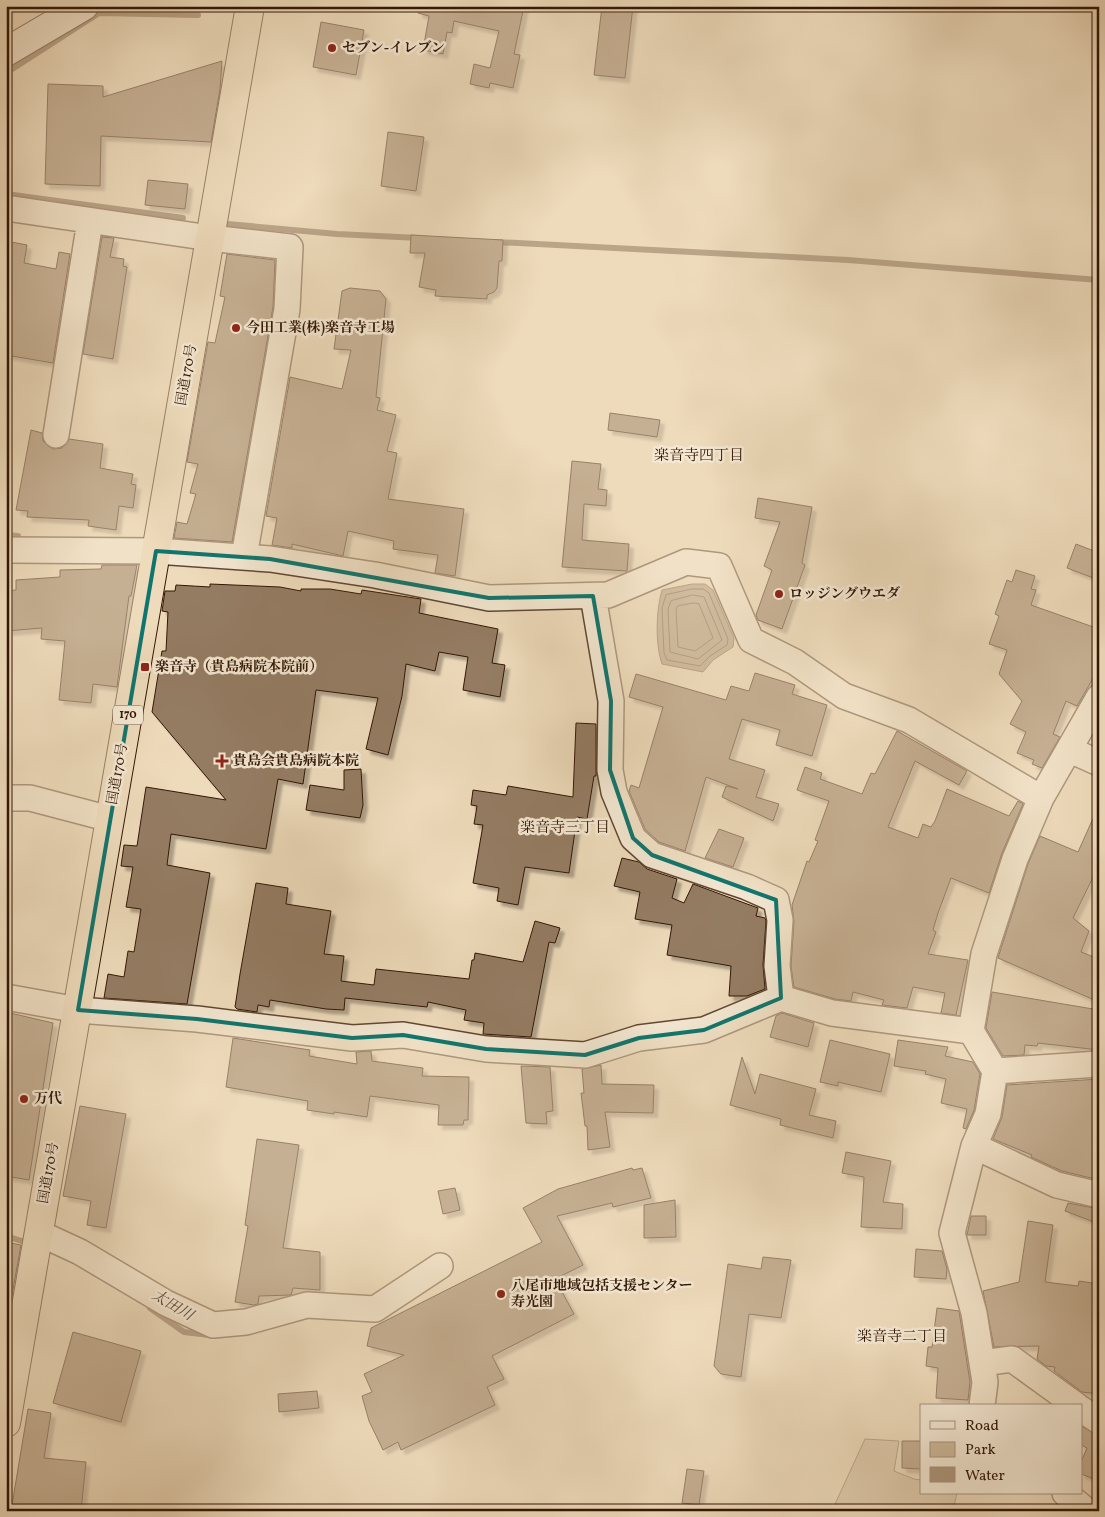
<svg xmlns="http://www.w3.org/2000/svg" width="1105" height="1517" font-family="Vollkorn,'Noto Serif JP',serif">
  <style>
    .green { fill: #ceba9c; stroke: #806850 }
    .water { fill: #ae987d; stroke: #7c644d }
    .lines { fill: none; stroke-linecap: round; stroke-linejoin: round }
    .shore { stroke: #705741; stroke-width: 1 }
    .stream { stroke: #7c644d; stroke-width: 6 }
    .building { fill: #947c64; stroke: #321605; filter: url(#shadow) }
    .street-casing { stroke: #614732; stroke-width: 28 }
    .secondary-casing { stroke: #321605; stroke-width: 30 }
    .highway-casing { stroke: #321605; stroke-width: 30 }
    .street { stroke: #f4e8d3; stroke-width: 25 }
    .secondary { stroke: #f4e8d3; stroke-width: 28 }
    .highway { stroke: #eedbbb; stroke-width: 28 }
    .marked { fill: none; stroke: #0f766e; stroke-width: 4; stroke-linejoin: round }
    .poi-dot { fill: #8f2418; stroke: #f4e8d3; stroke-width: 2 }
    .labels { text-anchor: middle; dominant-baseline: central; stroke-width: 5; stroke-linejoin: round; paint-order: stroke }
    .shield { fill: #f4e8d3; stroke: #6c5543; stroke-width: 1 }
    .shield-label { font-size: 12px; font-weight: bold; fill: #321605 }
    .poi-label { font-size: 14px; font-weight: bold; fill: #321605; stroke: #f4e8d3; text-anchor: start }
    .street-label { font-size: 14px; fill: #321605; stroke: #f4e8d3 }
    .neighbourhood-label { font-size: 15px; fill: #321605; stroke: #f4e8d3 }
    .water-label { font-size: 15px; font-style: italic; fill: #644a35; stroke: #f4e8d3 }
  </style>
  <defs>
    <filter id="shadow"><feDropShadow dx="4.5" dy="4.5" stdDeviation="1" flood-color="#0004"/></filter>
  </defs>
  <rect width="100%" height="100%" fill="#eedbbb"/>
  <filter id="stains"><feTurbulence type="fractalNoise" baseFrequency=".004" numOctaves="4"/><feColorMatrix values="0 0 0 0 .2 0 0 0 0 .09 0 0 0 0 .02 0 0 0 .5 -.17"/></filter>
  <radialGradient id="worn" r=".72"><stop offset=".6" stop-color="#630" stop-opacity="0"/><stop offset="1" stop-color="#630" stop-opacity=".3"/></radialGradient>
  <path class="green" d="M865,1439l34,2 -5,30 20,8 7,1v13h36l-4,18h-105l-13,-7z"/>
  <path class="water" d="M692,584h13l8,6 21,48 -1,9 -20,13 -10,12 -41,-8c-7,-20 -6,-54 0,-74z"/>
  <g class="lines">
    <path class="shore" d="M692,589h11l6,4 19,46 -1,6 -17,11 -10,10 -33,-6 -3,-7 -2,-45 4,-13z
      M693,595l11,2 18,43 -24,19 -28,-7 -2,-43 3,-8z
      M694,603l5,1 14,34 -18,13 -17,-4 -2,-38 2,-3z"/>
    <path class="stream" d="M6,73l93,-60 99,2
      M6,194l177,24
      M227,224l110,10 82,4
      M496,242l352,18 251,20
      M6,535l12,1
      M6,1236l19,6
      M150,1308l34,24 25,3"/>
  </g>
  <path class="building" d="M419,6h105l-10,48 6,1 -7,33 -23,-5 -1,5 -19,-4 4,-20 16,4 9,-37 -45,-10 -2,12 -5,-1 -4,22 -20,-4 6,-34 -11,-3z
    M602,6h31l-8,72 -31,-3z
    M321,22l43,8 -8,45 -43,-8z
    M222,61l-2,28 -9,53 -110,-6 -1,50 -55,-2 3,-100 55,2v11z
    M388,132l36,5 -8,54 -35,-5z
    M148,180l40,4 -3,25 -40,-4z
    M411,235l92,5 -1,21h-3l-2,27 -3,4 -7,3v4l-52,-3 1,-6 -17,-3 6,-34h-15z
    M102,237l12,1 -4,19 14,2 -1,7 4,1 -14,92 -30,-5z
    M6,241l21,4 -3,18 32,6 3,-17 11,2 -17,109 -47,-8z
    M227,254l48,6 -2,47 -41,235 -58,-4 3,-16 10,2 9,-30 -6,-1 8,-29 -11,-2 21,-120 7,1 10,-46 -5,-1z
    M350,288l30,3 6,8 -10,98 4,1 -3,12 19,5 -9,36 10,2 -9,46 76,10 -9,67 -20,-3 3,-18 -45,-6 1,-8 -46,-10 -5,25 -51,-12v4l-20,-3 5,-27 -11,-2 24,-139 52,12 9,-39 -17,-1 8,-58z
    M610,413l50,7 -3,17 -49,-7z
    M31,430l11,3 1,8 10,8 9,-1 7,-9 34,5 -3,24 33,6 -2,10 5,1 -3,23 -14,-2 -3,24 -28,-4 1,-6 -62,-3 1,-6 -12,-1z
    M572,461l29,3 -3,25 9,1 -1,16 -22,-2 -2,36 47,4 -2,27 -65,-4z
    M758,498l54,9 -10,56 3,2 -23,64 -24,-9 -2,-5 16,-45 -8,-4 16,-44 -25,-4z
    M1076,544l23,9v27l-32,-12z
    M102,565h35l-6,31h-2l-12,91 -24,-3 -2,19 -32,-3 6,-59 -24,-2 1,-11 -36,3v-40l10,-1v-10l44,-3v-7l41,-1z
    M1016,570l19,6 -4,13 5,1 -5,15 68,24v39l-22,38 -11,-5 -13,33 7,3 -18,31 -10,-4 2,-4 -17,-7 9,-21 -16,-8 12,-23 -23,-27 8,-24 -18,-6 10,-28 -4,-2 12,-34 5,2z
    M210,584l70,3 21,4v-2h29l31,5 1,-4 59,9 -2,14 79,16 -6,34 13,2 -5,32 -37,-7 5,-33 -29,-5 -4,19 -29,-7 -4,32 -14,59 -22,-6 12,-51 -62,-8 -13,94 -25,-5 -12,70 -95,-15 -4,31 43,8 -23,131 -83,-6 4,-24 16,3 4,-26 6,1 7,-43 -15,-2 7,-40 -12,-1 3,-21 13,1 9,-59 80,13 -74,-88 10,-61h4l2,-39 -6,-1 3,-20h10l1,-6 34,2z
    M755,673l40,12 -3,9 35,11 -15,51 -36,-11 4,-15 -38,-11 -13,40 36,11 -9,27 23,7 -6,17 -51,-24 4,-11 12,3 -32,-12 -21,74 -26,-9 -14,-13 -16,-38 2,-6 8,3 24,-81 -34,-10 7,-23 90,26 5,-14 18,5z
    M576,723l20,1v52h-2l-7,43 -10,-2 -8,56 -44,-6 -7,38 -21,-4 2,-13 -26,-5 10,-58 -9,-1 3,-18 -6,-1 2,-15 33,5 2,-9 65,11z
    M897,731l70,40 -8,14 -44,-24 -27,66 30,11 5,-14 8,3 4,-6 12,-32 62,27 9,-15 5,3 -21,49 -13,40 -38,-15 -13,35 -5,17 3,2 -8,22 40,6 -12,55 -15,-2 4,-20 -32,-6 -6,21 -25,-3 2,-5 -31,-8 -2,9 -16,-2 -41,-12 -3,-21 3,-45 -2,-16 15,-44 2,1 9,-21 -3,-1 14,-39 -32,-11 8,-23 17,6 -2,6 42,15 9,-21 4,1z
    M361,769l2,36 -3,13 -54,-8 4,-25 34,5v-20z
    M1099,805v60l-26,53 16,13 -8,21 18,7v43l-101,-44 30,-94 12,-28 38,16z
    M719,829l25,9 -11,29 -28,-9z
    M622,858l17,4 8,7 30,10 -5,19 12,5 9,-19 65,24 -2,8 9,2 1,3 -3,44 2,24 -18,7h-18l2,-30 -64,-11 5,-30 -37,-6 5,-27 -26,-6z
    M256,883l32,5 -2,16 45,7 -7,43 20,2 -3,25 33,4 2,-16 93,10 3,-19h2l1,-7 48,9 12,-41 25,7 -5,15 -6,-1 -18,95 -48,-3 1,-11 -20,-3 2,-10 -38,-8 -1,5 -82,-9 -1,12 -18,-1 -56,-9 -1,7 -11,-2 -1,7 -20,-3 -2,-2 5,-33z
    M992,992l107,18v40l-61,-7 -1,3 -12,-1 -1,10 -21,1 -17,-28z
    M6,1012l47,11 -24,157 -23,-4z
    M782,1013l32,10 -6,24 -38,-10 6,-21z
    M233,1038l77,12 -1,6 48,8 -1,-12 15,-1 1,10 51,7 -1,8 47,1 -1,43h-4l-1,5h-25l1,-20 -69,-9 -3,21 -33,-5v2l-27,-4 1,-9 -82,-14z
    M830,1040l60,14 -9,38 -43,-10v4l-18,-4z
    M898,1040l50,7 -3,9 28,6 7,12 -6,36 -8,19 -3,-1 4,-19 -26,-6 5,-24 -21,-5 1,-3 -32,-5z
    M742,1057l13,37 5,-20 56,15 -7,26 27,6 -3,17 -53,-13 1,-6 -51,-14z
    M601,1065l1,19 52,1 -1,28 -48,-1 5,35 -22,3 -1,-24h-2l-4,-33h3l-2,-24z
    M521,1066l29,1 3,44 -7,1 1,12 -21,-1z
    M1099,1079v101l-37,-9 -31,-14 1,-2 -39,-16 9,-22 5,-32z
    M80,1106l46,8 -20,114 -19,-3 4,-24 -28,-5z
    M257,1139l42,6 -16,103 37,4v38l-27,-2 -2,7 -32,1 -1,8 -4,1 -19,-3 13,-76 -3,-1z
    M846,1152l45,9 -8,41 20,2 -1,25 -41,-2 3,-50 -22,-4z
    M632,1168l1,2 9,-2 9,30 -38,9 -1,-4 -55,13 26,49 -28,14 19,35 -82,42 12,23 -17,8 8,18 -94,45 -3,-8 -15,8 -14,-29 -7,-25 10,-4 -8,-18 40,-19 -37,-9 4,-18 171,-86 -19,-34 35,-19z
    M455,1188l5,22 -17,4 -5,-23z
    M675,1200l1,37 -32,1v-33z
    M1068,1203l31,6 -5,13 -29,-11z
    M971,1216h15v19h-19z
    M1028,1221l25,4 -8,57 33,4 1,-5 20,3v110l-17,-2 -28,-21 1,-4 -9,-1 -9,-7 2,-13 -45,1 -11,-56 36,-9z
    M6,1242l15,3 -11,61h-4z
    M916,1249l26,2 5,18 -1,10 -32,-2z
    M763,1257l28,3 -10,58 -32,-4 -8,63 -20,-3 -7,-8 14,-102 33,5z
    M937,1308l22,3 11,71 -2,18 -32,-2 2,-30 -12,-2 2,-19h4z
    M73,1332l68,19 -20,71 -68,-19z
    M317,1391l2,17 -40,4 -1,-18z
    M28,1409l23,4 -7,45 42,4 -5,49h-70z
    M1081,1426l18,9v46l-18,-7v-12l6,-14 -6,-3z
    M902,1441h19v28l-19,-1z
    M687,1469l17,2 -5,34 -17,-2z"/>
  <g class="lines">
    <g class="street-casing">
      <path id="street" d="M6,208l204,30 80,9 -3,62 -43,248
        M56,435l34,-214
        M6,550l150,1 114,8 105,16 114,23 119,-3 78,-33 33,4 32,74 44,22 49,34 65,24 132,78
        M593,596l18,105 -1,69 4,22 19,46 19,17 95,32 29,13 4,20 -3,46 4,32
        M1099,697l-58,101 -26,61 -31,95 -13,77 24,40 104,-7
        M1070,750l29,13
        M6,798h24l80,21
        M6,997l72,13 119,9 155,19 51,-3 83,14 99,6 54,-17 65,-8 77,-32 51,15 139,18
        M974,1146l83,39 42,10
        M39,1233l41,19 86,51 47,22 33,-3 61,-17 68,4 65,-43
        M982,1363l30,-4 65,47
        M982,1406l3,-24 -11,-69 -22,-80 22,-87 14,-32 7,-43
        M1081,1409l18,12
        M1065,1493l22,18"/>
    </g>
    <g class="secondary-casing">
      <path id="secondary" d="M6,52l78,-46"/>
    </g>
    <g class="highway-casing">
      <path id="highway" d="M6,1423l244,-1417"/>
    </g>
    <use href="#street" class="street"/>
    <use href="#secondary" class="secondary"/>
    <use href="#highway" class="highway"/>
  </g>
  <path d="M0 0H1105V1517H0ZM156,551l114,8 219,39 104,-2 18,105 -1,69 23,68 19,17 124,45 5,98 -77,32 -65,8 -54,17 -99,-6 -83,-14 -51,3 -155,-19 -119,-9z" fill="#eedbbb" fill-opacity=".55" fill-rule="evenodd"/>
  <path class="marked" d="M156,551l114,8 219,39 104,-2 18,105 -1,69 23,68 19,17 124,45 5,98 -77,32 -65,8 -54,17 -99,-6 -83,-14 -51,3 -155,-19 -119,-9z"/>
  <g class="poi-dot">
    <circle cx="332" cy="48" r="5"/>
    <circle cx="236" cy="328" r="5"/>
    <circle cx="779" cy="594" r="5"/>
    <rect x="140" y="662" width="10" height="10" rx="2.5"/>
    <path d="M219.5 753.5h5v5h5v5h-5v5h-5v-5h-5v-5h5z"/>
    <circle cx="24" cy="1099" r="5"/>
    <circle cx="501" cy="1294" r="5"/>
  </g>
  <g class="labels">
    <rect class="shield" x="113" y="705.5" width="30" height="19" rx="4"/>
    <g class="shield-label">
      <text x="128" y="715">170</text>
    </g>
    <g class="poi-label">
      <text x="342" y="48">セブン-イレブン</text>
      <text x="246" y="328">今田工業(株)楽音寺工場</text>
      <text x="789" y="594">ロッジングウエダ</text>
      <text x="155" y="667">楽音寺（貴島病院本院前）</text>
      <text x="233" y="761">貴島会貴島病院本院</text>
      <text x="34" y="1099">万代</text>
      <text x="511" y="1286">八尾市地域包括支援センター<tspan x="511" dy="16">寿光園</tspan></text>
    </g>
    <g class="street-label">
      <text transform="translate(187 375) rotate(-80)">国道170号</text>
      <text transform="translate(118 774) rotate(-80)">国道170号</text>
      <text transform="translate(49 1173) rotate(-80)">国道170号</text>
    </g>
    <g class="neighbourhood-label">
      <text x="699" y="456">楽音寺四丁目</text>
      <text x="565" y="828">楽音寺三丁目</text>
      <text x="902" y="1337">楽音寺二丁目</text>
    </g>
    <g class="water-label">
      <text transform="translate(172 1306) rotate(31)">太田川</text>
    </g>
  </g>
  <rect width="1105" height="1517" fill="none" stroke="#eedbbb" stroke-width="25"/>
  <rect x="8" y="8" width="1090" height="1502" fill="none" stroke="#321605" stroke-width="2.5"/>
  <rect x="12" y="12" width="1080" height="1492" fill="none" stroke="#321605"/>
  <rect x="920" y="1404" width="162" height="90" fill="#f4e8d3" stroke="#a69481"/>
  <rect x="930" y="1421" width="25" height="8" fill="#f4e8d3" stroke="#a69481"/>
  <text x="965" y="1430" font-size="15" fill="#321605">Road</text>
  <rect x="930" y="1442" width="25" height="15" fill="#ceba9c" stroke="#a69481"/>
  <text x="965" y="1454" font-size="15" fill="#321605">Park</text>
  <rect x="930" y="1467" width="25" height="15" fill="#ae987d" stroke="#a69481"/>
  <text x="965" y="1480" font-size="15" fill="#321605">Water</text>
  <rect width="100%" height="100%" filter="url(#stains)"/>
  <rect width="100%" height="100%" fill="url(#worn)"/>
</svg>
